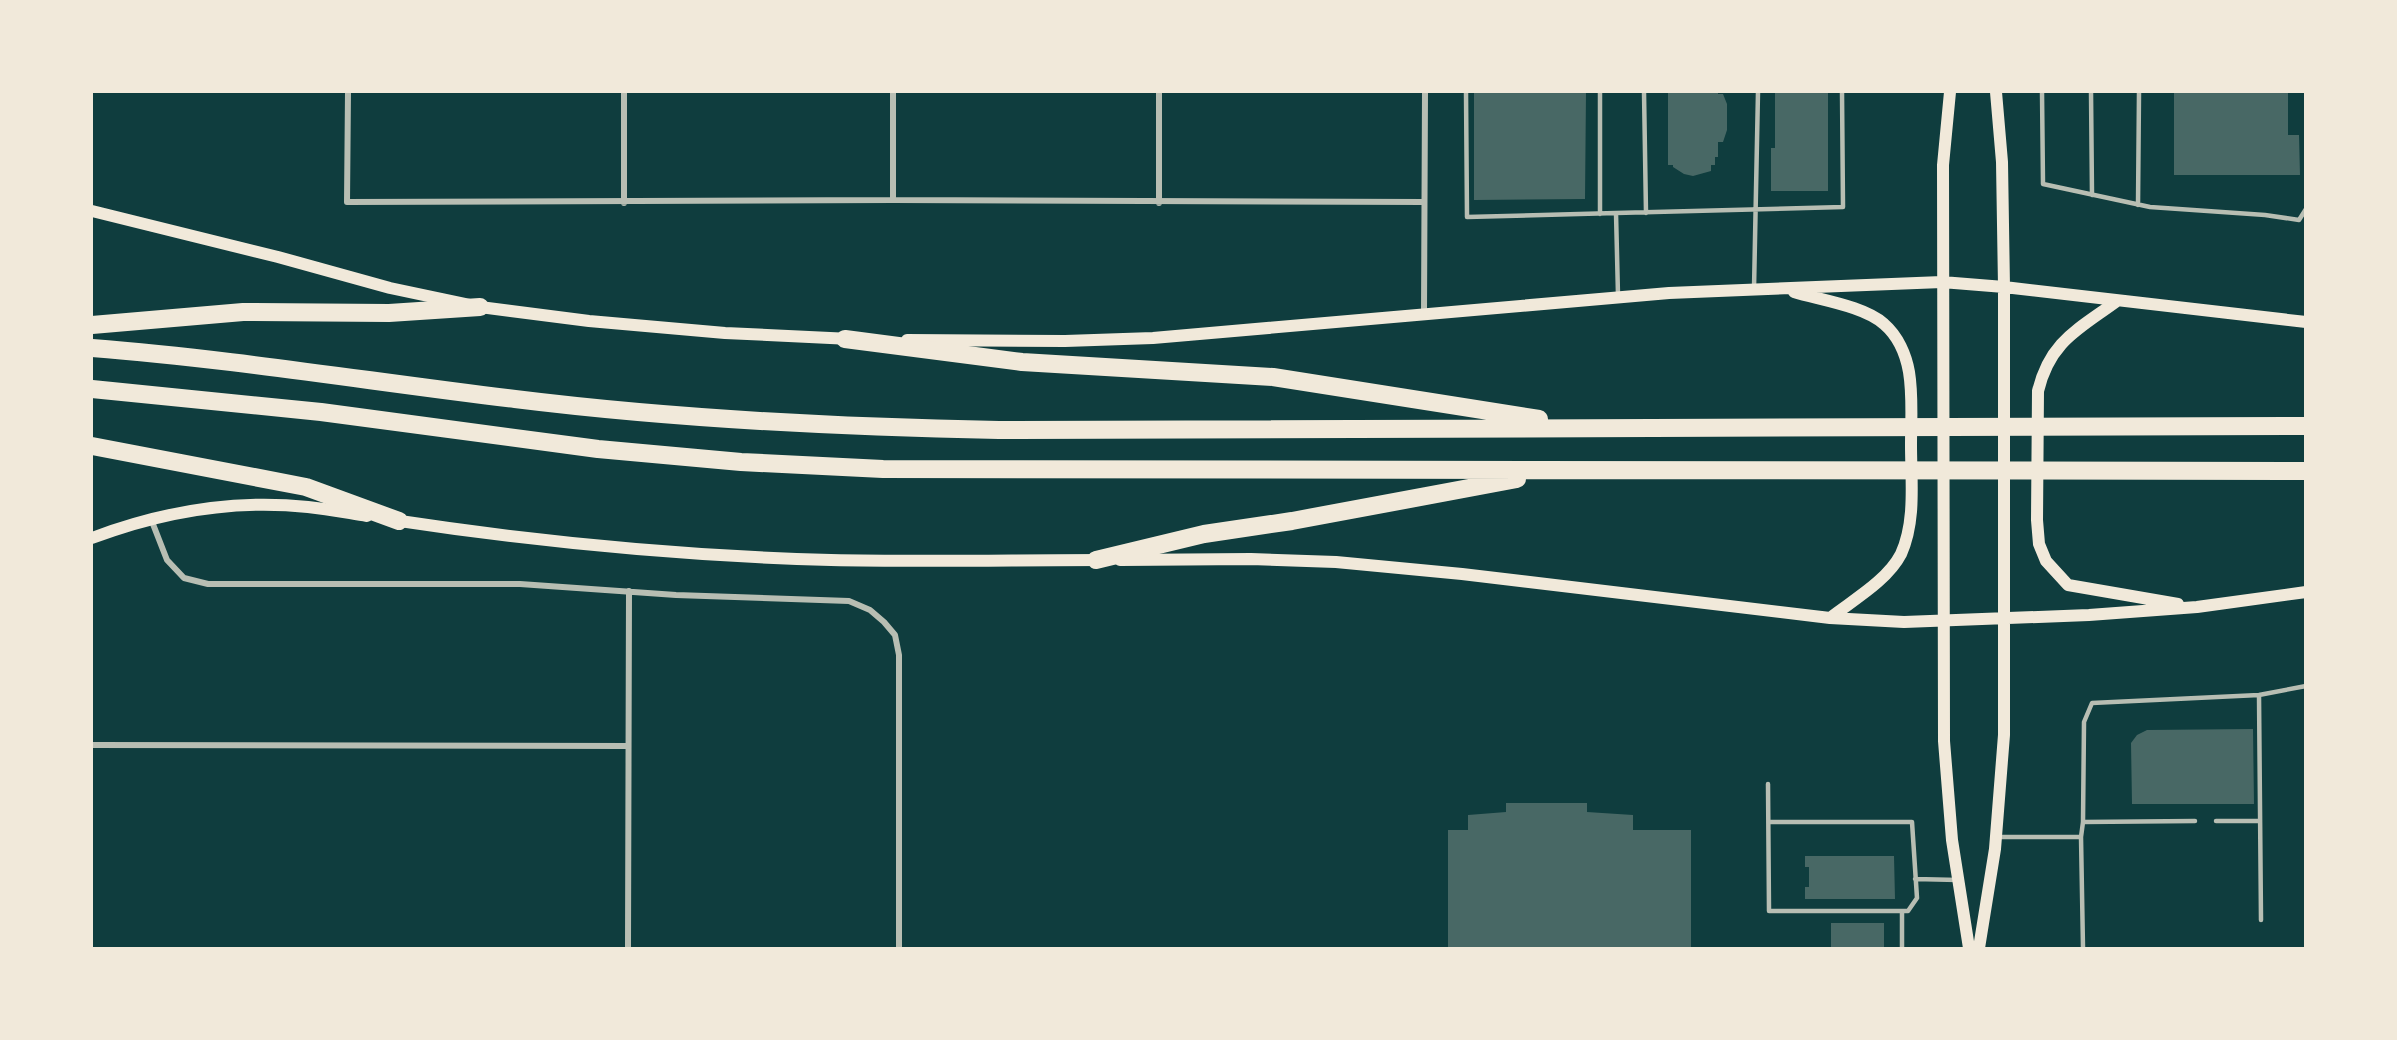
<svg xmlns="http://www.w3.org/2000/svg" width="2397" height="1040" font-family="Signika,sans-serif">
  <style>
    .building { fill: #486865 }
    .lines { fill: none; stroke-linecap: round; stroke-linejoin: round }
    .service { stroke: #b8beb3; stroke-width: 4.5 }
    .minor { stroke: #b8beb3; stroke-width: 6 }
    .secondary { stroke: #f1e9da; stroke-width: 12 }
    .motorway { stroke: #f1e9da; stroke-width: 18 }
  </style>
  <rect width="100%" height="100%" fill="#0f3d3e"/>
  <path class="building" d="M1474,92h112l-1,107 -111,1z
    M1668,92h50v2h5l4,10v26l-4,12h-5v15h-3v8h-4v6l-18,5 -9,-2 -11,-7v-2h-5z
    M1775,92h53v99h-57v-43h4z
    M2174,92h114v43h11l1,40h-126z
    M2253,729l1,75h-122l-1,-61 6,-8 10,-5z
    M1506,803h81v9l46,3v15h58v118h-243v-118h20v-15l38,-3z
    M1805,856h89l1,43h-90v-12h4v-20h-4z
    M1831,923h53v25h-53z"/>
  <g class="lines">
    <path class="service" d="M1466,92l1,125 149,-4
      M1600,92v122
      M1644,92l2,121
      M2042,92l1,92 107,23 115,8 34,5 7,-11
      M2091,92l1,103
      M2138,205l1,-113
      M1754,289l4,-197
      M1618,295l-2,-82 227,-6 -1,-115
      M2259,695l2,225
      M1768,784l1,127h139l9,-13 -5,-76h-143
      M2216,821h44
      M2083,822l112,-1
      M1997,837h84l2,-15 1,-100 8,-19 167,-8 47,-9
      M2081,837l2,111
      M1915,879l43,1
      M1902,948v-37"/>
    <path class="minor" d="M348,92l-1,110 546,-2 531,2
      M1159,92v111
      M893,200v-108
      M624,203v-111
      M1424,314l1,-222
      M151,519l16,41 17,18 24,6h312l156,11 173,6 21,9 14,12 11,13 4,20v293
      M92,745l535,1
      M628,948l1,-357"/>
    <path class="secondary" d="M1950,92l-7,73 1,576 8,99 17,108
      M92,211l186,46 112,31 90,19 109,14 136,12 126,6
      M1794,292c26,8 70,14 90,32 14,12 22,31 25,48 4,24 2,49 2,73 0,36 5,76 -10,109 -14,27 -48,46 -71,64
      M2117,301c-38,28 -67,40 -79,90l-1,129 2,24 7,17 22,24 110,19
      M907,340l158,1 88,-3 516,-45 273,-11 62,5 302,35
      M393,520c145,22 291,36 438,40 90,2 181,0 272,0
      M92,538c69,-26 142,-39 216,-31 20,2 40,6 59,9
      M1120,560l131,-1 85,3 126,12 368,44 74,4 185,-7 108,-8 109,-15
      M1979,948l16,-99 9,-114v-448l-2,-125 -6,-70"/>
    <path class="motorway" d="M92,325l151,-13 146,1 91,-6
      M845,339l177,23 251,15 266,42
      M92,348c141,11 281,34 423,51 161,20 322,28 484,31l1307,-4
      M92,389l229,23 277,37 143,13 142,7 1423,2
      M92,446l214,41 93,34
      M1096,560l108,-26 88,-13 225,-42"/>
  </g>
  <rect width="2397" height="1040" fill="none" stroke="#f1e9da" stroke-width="186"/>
</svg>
